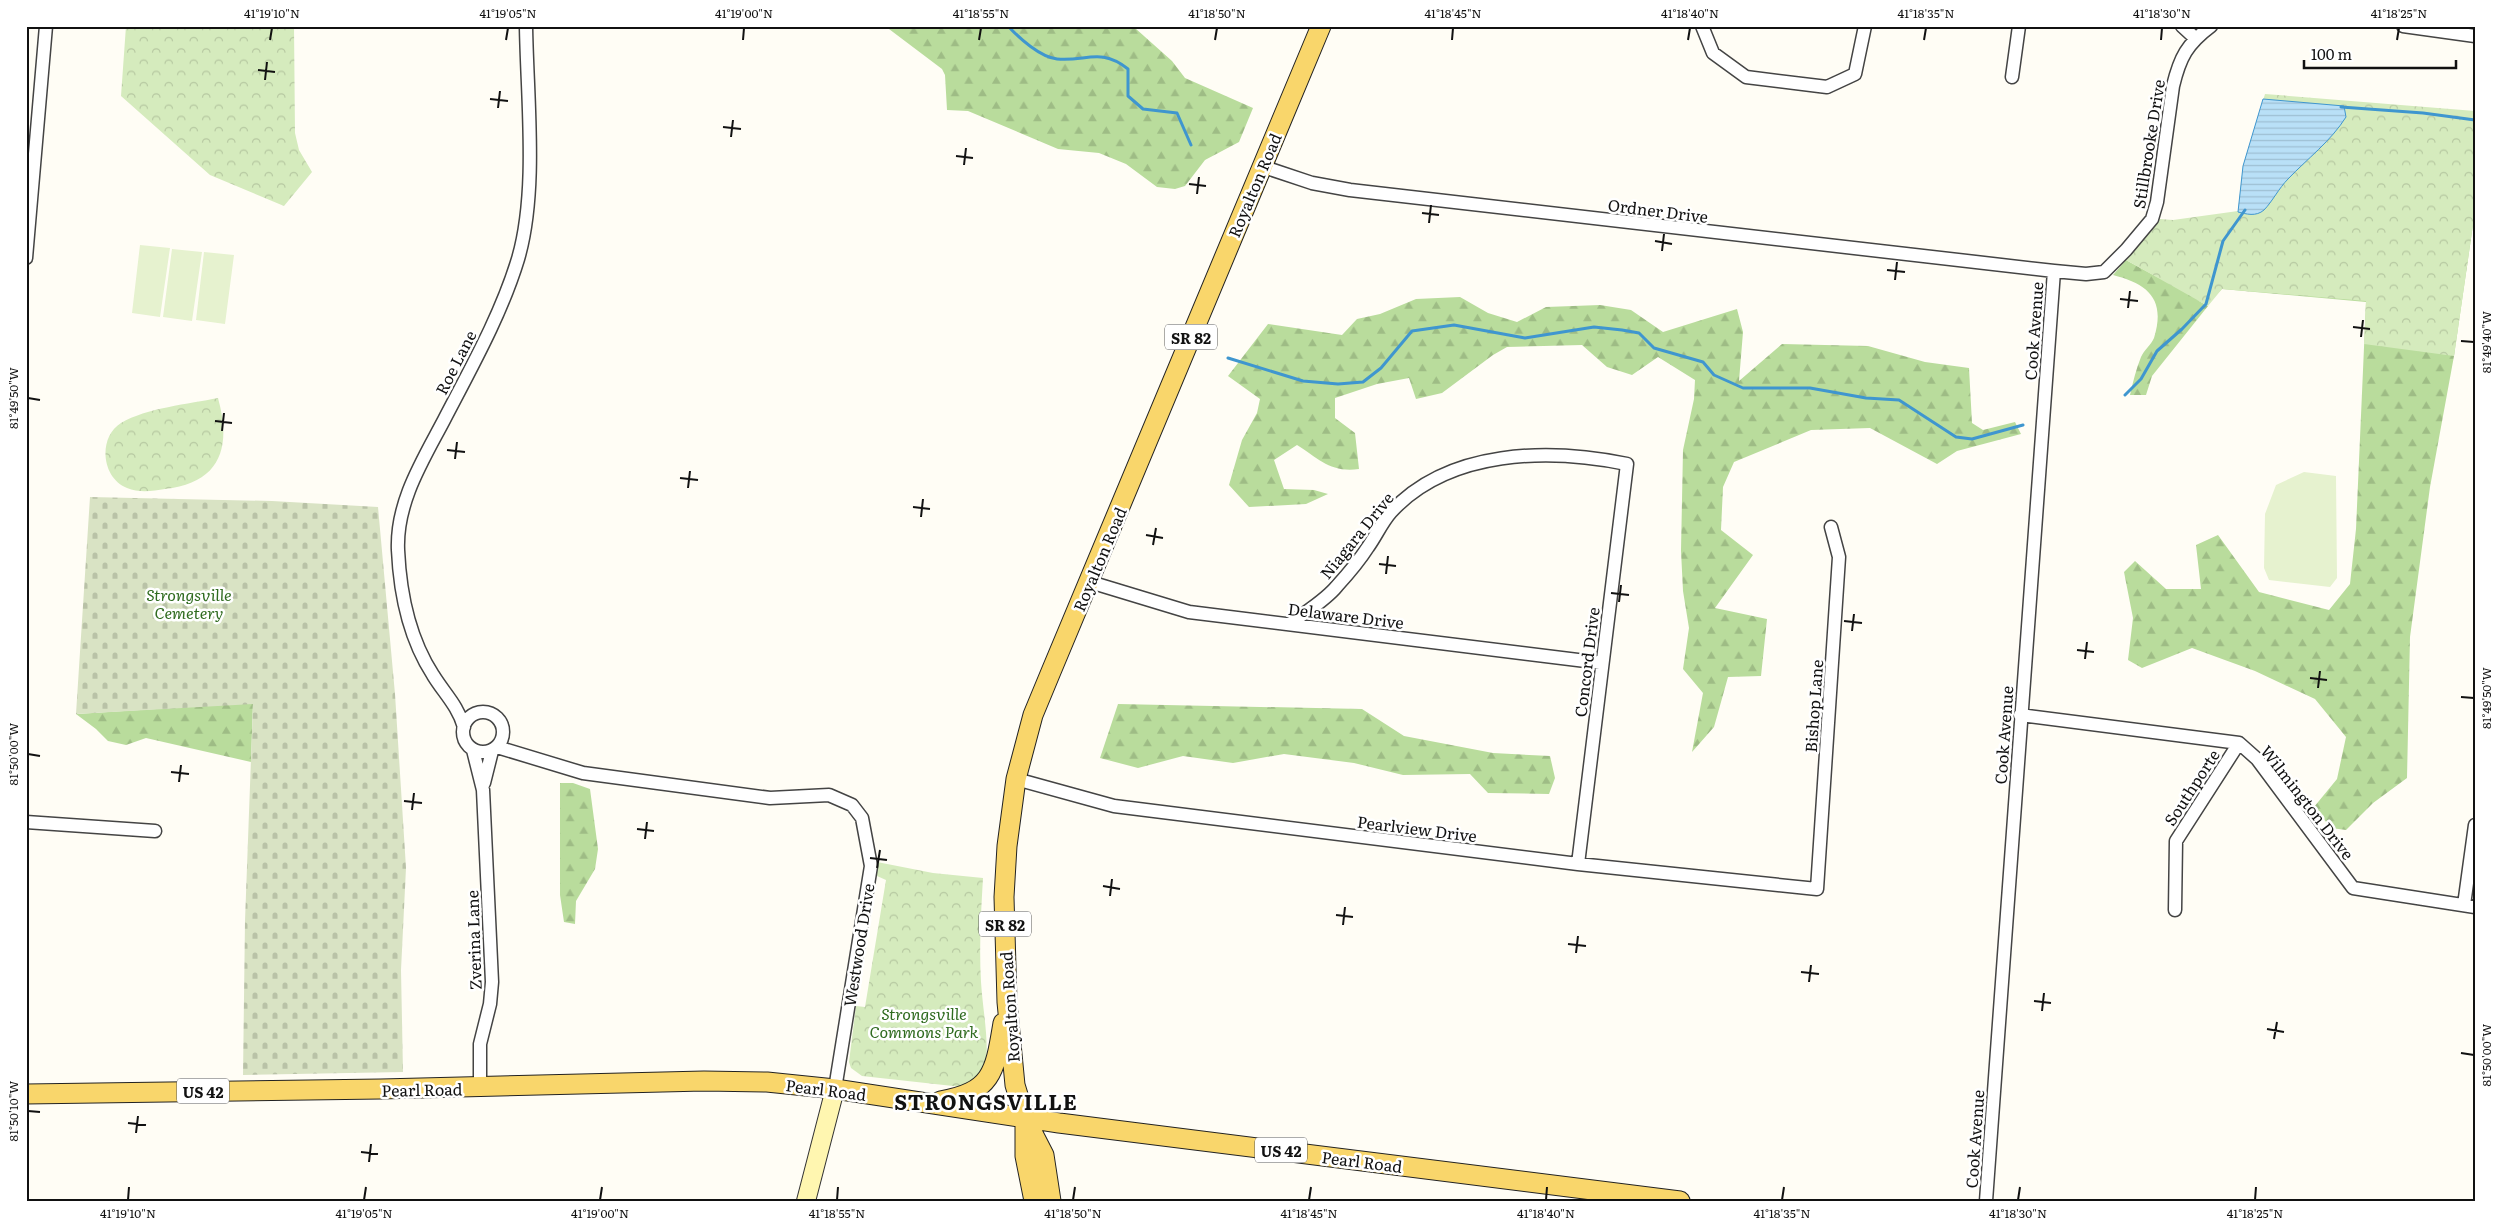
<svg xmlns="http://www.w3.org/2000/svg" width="2501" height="1227" font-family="Literata,serif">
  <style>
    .forest { fill: url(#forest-firs) }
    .cemetery { fill: url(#cemetery-stones) }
    .park { fill: url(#park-crowns) }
    .pitch { fill: #e6f2cf }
    .water { fill: url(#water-rules); stroke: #3f96cf }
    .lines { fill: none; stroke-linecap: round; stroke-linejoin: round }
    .stream { stroke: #3f96cf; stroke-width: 3 }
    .street-casing { stroke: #444; stroke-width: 15 }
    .secondary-casing { stroke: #333; stroke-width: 20 }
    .primary-casing { stroke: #222; stroke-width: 21 }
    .street { stroke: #fff; stroke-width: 12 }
    .secondary { stroke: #fff6b0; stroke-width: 18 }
    .primary { stroke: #f9d66b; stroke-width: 19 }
    .ticks { fill: none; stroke: #111; stroke-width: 2 }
    .labels { text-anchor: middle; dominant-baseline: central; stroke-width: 5; stroke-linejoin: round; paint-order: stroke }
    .shield { fill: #fff; stroke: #585858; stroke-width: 1 }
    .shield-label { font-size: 15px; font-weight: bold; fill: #111 }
    .street-label { font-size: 16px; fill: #111; stroke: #fff }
    .park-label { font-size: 16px; font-style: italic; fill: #2f6b1f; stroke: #fff }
    .district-label { font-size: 21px; font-weight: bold; letter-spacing: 1px; fill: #111; stroke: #fff }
    .neatline { fill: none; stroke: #111; stroke-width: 2 }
    .ticks-label { font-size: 12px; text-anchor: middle; fill: #111 }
  </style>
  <defs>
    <pattern id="forest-firs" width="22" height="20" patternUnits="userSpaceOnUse" patternTransform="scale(1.25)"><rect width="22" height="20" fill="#b9dc9c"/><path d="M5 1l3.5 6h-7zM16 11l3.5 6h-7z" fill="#9ebc85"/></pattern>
    <pattern id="cemetery-stones" width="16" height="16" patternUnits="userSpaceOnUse" patternTransform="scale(1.25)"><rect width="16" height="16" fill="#d9e3c4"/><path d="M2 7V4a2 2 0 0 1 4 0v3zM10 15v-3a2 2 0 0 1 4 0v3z" fill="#b9c2a7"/></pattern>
    <pattern id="park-crowns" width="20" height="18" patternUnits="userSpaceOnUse" patternTransform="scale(1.25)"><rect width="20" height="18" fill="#d5ebbd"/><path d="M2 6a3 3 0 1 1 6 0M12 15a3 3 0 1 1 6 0" fill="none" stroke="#b6c8a1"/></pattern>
    <pattern id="water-rules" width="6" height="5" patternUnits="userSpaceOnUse" patternTransform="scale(1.25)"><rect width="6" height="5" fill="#b9e0f7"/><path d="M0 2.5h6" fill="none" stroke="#9ebfd3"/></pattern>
  </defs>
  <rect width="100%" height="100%" fill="#fffdf5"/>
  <path class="forest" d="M885,26l250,2 37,33 13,17 68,30 -14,34 -34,18 -20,26 -10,3 -18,-2 -31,-23 -27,-11 -41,-4 -90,-38 -21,-1 -2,-35 -3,-6z
    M2475,211l-21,145 -24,131 -20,150 -3,141 -34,25 -27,27 -15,-2 -17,-21 23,-28 9,-42 -31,-38 -60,-28 -63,-23 -50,20 -14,-8 5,-42 -9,-46 11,-11 31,28h35l-5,-44 22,-10 41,57 70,18 21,-26 6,-55 10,-227 -144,-13 -16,15 -9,-4 11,6 -56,70 -6,19h-16c3,-13 6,-26 11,-38 3,-7 10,-12 13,-19 12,-39 -6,-54 -41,-63l13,-15 33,18z
    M1460,297l28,16 29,9 29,-15 54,-2 31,5 32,22 74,-23 6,23 -4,49 43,-37 86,2 57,16 44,6 3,55 11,7 32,-8 6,12 -64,17 -20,13 -67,-36 -59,2 -77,32 -11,25 -2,43 32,25 -38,53 52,11 -6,57 -33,1 -14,50 -22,25 11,-59 -20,-24 6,-41 -6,-37 -2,-40 2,-101 11,-51 1,-19 -37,-23 -26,18 -25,-8 -25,-22 -75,2 -14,8 -51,38 -26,6 -7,-21 -32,6 -42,14v20l20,15 4,36c-28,4 -40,-10 -62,-24l-23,15 10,29 30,1 14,4 -22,10 -57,3 -20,-22 13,-45 15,-27 3,-14 -32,-23 40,-52 74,11 15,-16 23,-5 36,-15z
    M253,703l-2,59 -105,-24 -20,7 -18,-4 -12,-12 -20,-15z
    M1118,704l244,5 42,27 89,17 57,3 5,22 -6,16 -61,-1 -18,-19 -67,1 -49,-12 -70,-9 -51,9 -50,-7 -45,12 -38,-10z
    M560,783h13l17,6 8,60 -3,20 -19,32 -1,23 -11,-2 -4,-27z"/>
  <path class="cemetery" d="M90,497l182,4 106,6 17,187 11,174 -5,102 2,102 -160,3 2,-154 8,-217 -177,10z"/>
  <path class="park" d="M126,26h168l1,107 4,17 13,22 -28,34 -74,-31 -89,-79z
    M2265,94l210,17v100l-21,145 -90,-12 2,-43 -144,-12 -14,17 -82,-46 34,-41 13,1 65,-9 5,-45z
    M218,398c14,50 2,85 -53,91 -12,2 -26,4 -38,-1 -26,-10 -29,-51 -6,-65 25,-15 68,-19 97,-25z
    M877,862l56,11 50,5c-2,34 -4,69 -2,104 2,31 9,61 4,92l-23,13 -100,-11 -11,-8 -2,-6 7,-56 9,1 21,-127 -9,-4z"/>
  <path class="pitch" d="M140,245l30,3 -10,69 -28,-4z
    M172,249l30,3 -10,69 -29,-4z
    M204,252l30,3 -9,69 -29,-4z
    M2304,472l32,4 1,102 -7,9 -61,-7 -5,-12 1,-54 11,-29z"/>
  <path class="water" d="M2263,99l81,7 2,11c-15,24 -39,42 -58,62 -9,9 -16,23 -24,31 -8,7 -18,4 -26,2l5,-46z"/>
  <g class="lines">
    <path class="stream" d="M1008,26c11,12 32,31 49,33 29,3 43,-12 71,10v27l15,13 34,4 14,32
      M2341,107l82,6 52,7
      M1228,358l75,23 35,3 25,-2 18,-14 31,-37 42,-6 71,13 69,-11 28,3 17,3 15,15 49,14 11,13 29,13h67l56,10 33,2 57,37 16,2 51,-14
      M2125,395l16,-16 16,-28 25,-22 24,-25 17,-63 22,-31"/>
    <g class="street-casing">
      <path id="street" d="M1702,26l11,27 33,24 81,10 28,-13 10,-48
        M2182,26l13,12
        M2403,26l72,10
        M2012,77l7,-51
        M1261,166l51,17 38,7 704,81 32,3 18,-2 22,-22 26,-31 5,-17 16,-116c7,-29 14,-42 38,-60
        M26,258l20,-232
        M1090,582l99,30 413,51
        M1290,624c15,-12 35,-23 47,-38 11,-12 22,-25 31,-39 8,-11 14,-25 23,-35 58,-63 158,-64 236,-48l-49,400
        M463 732a20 20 0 1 1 40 0a20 20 0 1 1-40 0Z
        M2020,715l219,28 18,16 96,129 122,19
        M464,727c-6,-21 -20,-34 -31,-52 -24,-37 -33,-81 -35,-125 -2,-48 25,-90 46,-130 27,-52 57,-105 74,-161 20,-68 9,-161 8,-233
        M497,747l86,26 187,25 59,-3 23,10 10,13 9,48 -36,223
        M473,750l10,40 9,192 -2,22 -10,40v43
        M1016,779l98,27 464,58 239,25 22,-332 -8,-30
        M484,783l8,-32
        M26,822l129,9
        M2464,905l11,-80
        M2175,910l1,-69 63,-98
        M1986,1201l68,-930"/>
    </g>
    <g class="secondary-casing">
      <path id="secondary" d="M806,1201l29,-112"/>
    </g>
    <g class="primary-casing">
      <path id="primary" d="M26,1094l355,-5 323,-8 63,1 68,7 224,34 621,78
        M940,1101c53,-9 55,-30 63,-78
        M1025,1121v35l9,45
        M1051,1201l-7,-46 -19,-37 -10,-33 -8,-83 -3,-105 3,-51 9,-67 17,-64 17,-41 271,-648"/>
    </g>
    <use href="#street" class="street"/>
    <use href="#secondary" class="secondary"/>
    <use href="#primary" class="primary"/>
  </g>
  <path class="ticks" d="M270,40l2,-12M506,40l2,-12M743,40l1,-12M979,40l2,-12M1215,40l2,-12M1452,40l1,-12M1688,40l2,-12M1924,40l2,-12M2161,40l1,-12M2397,40l2,-12M258,70l17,2M265,80l2,-18M490,99l18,2M498,108l2,-17M723,127l18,2M731,137l2,-17M956,156l17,2M964,165l2,-17M1189,184l17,2M1197,194l2,-17M1422,213l17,2M1429,223l2,-18M1655,241l17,3M1662,251l2,-17M1887,270l18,2M1895,280l2,-18M2120,299l18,2M2128,308l2,-17M2353,327l17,2M2361,337l2,-17M2461,341l13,1M28,398l12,2M215,421l17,2M222,431l2,-18M447,450l18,2M455,459l2,-17M680,478l18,2M688,488l2,-17M913,507l17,2M921,517l2,-18M1146,535l17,3M1153,545l3,-17M1379,564l17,2M1386,574l2,-18M1611,593l18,2M1619,602l2,-17M1844,621l18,2M1852,631l2,-17M2077,650l17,2M2085,659l2,-17M2310,678l17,2M2318,688l2,-17M2461,697l13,1M28,754l12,2M171,772l18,2M179,782l2,-17M404,801l18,2M412,810l2,-17M637,829l17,2M645,839l2,-17M870,858l17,2M877,868l3,-18M1103,886l17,3M1110,896l2,-17M1336,915l17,2M1343,925l2,-18M1568,944l18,2M1576,953l2,-17M1801,972l18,2M1809,982l2,-17M2034,1001l17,2M2042,1011l2,-18M2267,1029l17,3M2274,1039l3,-17M2461,1053l13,2M28,1111l12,1M128,1123l18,2M136,1133l2,-17M361,1152l17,2M369,1162l2,-18M128,1200l1,-13M364,1200l2,-13M600,1200l2,-13M837,1200l1,-13M1073,1200l2,-13M1309,1200l2,-13M1546,1200l1,-13M1782,1200l2,-13M2018,1200l2,-13M2255,1200l1,-13"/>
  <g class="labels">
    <g class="shield">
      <rect x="1165" y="324.5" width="52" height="25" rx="4"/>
      <rect x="979" y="911.5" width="52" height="25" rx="4"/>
      <rect x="177" y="1078.5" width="52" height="25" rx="4"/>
      <rect x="1255" y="1137.5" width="52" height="25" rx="4"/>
    </g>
    <g class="shield-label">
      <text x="1191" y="337">SR 82</text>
      <text x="1005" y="924">SR 82</text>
      <text x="203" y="1091">US 42</text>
      <text x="1281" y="1150">US 42</text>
    </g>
    <g class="street-label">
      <text transform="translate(2148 144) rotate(-81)">Stillbrooke Drive</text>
      <text transform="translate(1254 185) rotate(-67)">Royalton Road</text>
      <text transform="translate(1658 210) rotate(7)">Ordner Drive</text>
      <text transform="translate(2033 331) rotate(-86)">Cook Avenue</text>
      <text transform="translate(455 362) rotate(-63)">Roe Lane</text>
      <text transform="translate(1356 535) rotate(-51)">Niagara Drive</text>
      <text transform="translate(1099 559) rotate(-67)">Royalton Road</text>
      <text transform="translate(1346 615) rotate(7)">Delaware Drive</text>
      <text transform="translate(1586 662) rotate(-83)">Concord Drive</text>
      <text transform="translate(1813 706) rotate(-86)">Bishop Lane</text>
      <text transform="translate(2003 735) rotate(-86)">Cook Avenue</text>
      <text transform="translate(2191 787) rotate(-57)">Southporte</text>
      <text transform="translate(2308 802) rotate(52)">Wilmington Drive</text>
      <text transform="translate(1417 828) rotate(7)">Pearlview Drive</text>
      <text transform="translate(473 940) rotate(-92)">Zverina Lane</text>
      <text transform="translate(858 945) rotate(-81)">Westwood Drive</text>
      <text transform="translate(1009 1007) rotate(-94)">Royalton Road</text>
      <text transform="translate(422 1089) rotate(-1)">Pearl Road</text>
      <text transform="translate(826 1089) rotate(7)">Pearl Road</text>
      <text transform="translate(1974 1139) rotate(-86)">Cook Avenue</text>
      <text transform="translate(1362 1161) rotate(7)">Pearl Road</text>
    </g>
    <g class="park-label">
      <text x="189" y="594">Strongsville<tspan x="189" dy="18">Cemetery</tspan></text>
      <text x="924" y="1013">Strongsville<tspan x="924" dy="18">Commons Park</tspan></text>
    </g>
    <g class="district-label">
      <text x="986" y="1100">STRONGSVILLE</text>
    </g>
  </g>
  <rect width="2501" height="1227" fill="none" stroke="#ffffff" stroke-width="55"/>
  <path d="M2304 60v8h152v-8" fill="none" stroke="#111111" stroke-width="2.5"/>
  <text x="2311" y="60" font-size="15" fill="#111111" stroke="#ffffff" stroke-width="4" paint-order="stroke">100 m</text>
  <rect x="28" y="28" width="2446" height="1172" class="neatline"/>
  <g class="ticks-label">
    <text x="272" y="18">41°19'10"N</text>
    <text x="508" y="18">41°19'05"N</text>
    <text x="744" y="18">41°19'00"N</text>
    <text x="981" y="18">41°18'55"N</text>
    <text x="1217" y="18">41°18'50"N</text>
    <text x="1453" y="18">41°18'45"N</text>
    <text x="1690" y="18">41°18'40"N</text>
    <text x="1926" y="18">41°18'35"N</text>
    <text x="2162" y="18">41°18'30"N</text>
    <text x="2399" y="18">41°18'25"N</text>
    <text transform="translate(2487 342) rotate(-90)" y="4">81°49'40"W</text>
    <text transform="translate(14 398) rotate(-90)" y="4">81°49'50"W</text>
    <text transform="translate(2487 698) rotate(-90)" y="4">81°49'50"W</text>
    <text transform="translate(14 754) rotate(-90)" y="4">81°50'00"W</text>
    <text transform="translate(2487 1055) rotate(-90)" y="4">81°50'00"W</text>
    <text transform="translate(14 1111) rotate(-90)" y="4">81°50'10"W</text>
    <text x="128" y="1218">41°19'10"N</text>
    <text x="364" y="1218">41°19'05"N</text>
    <text x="600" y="1218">41°19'00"N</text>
    <text x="837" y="1218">41°18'55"N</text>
    <text x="1073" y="1218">41°18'50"N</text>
    <text x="1309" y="1218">41°18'45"N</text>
    <text x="1546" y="1218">41°18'40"N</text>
    <text x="1782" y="1218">41°18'35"N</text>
    <text x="2018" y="1218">41°18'30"N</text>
    <text x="2255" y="1218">41°18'25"N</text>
  </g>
</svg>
